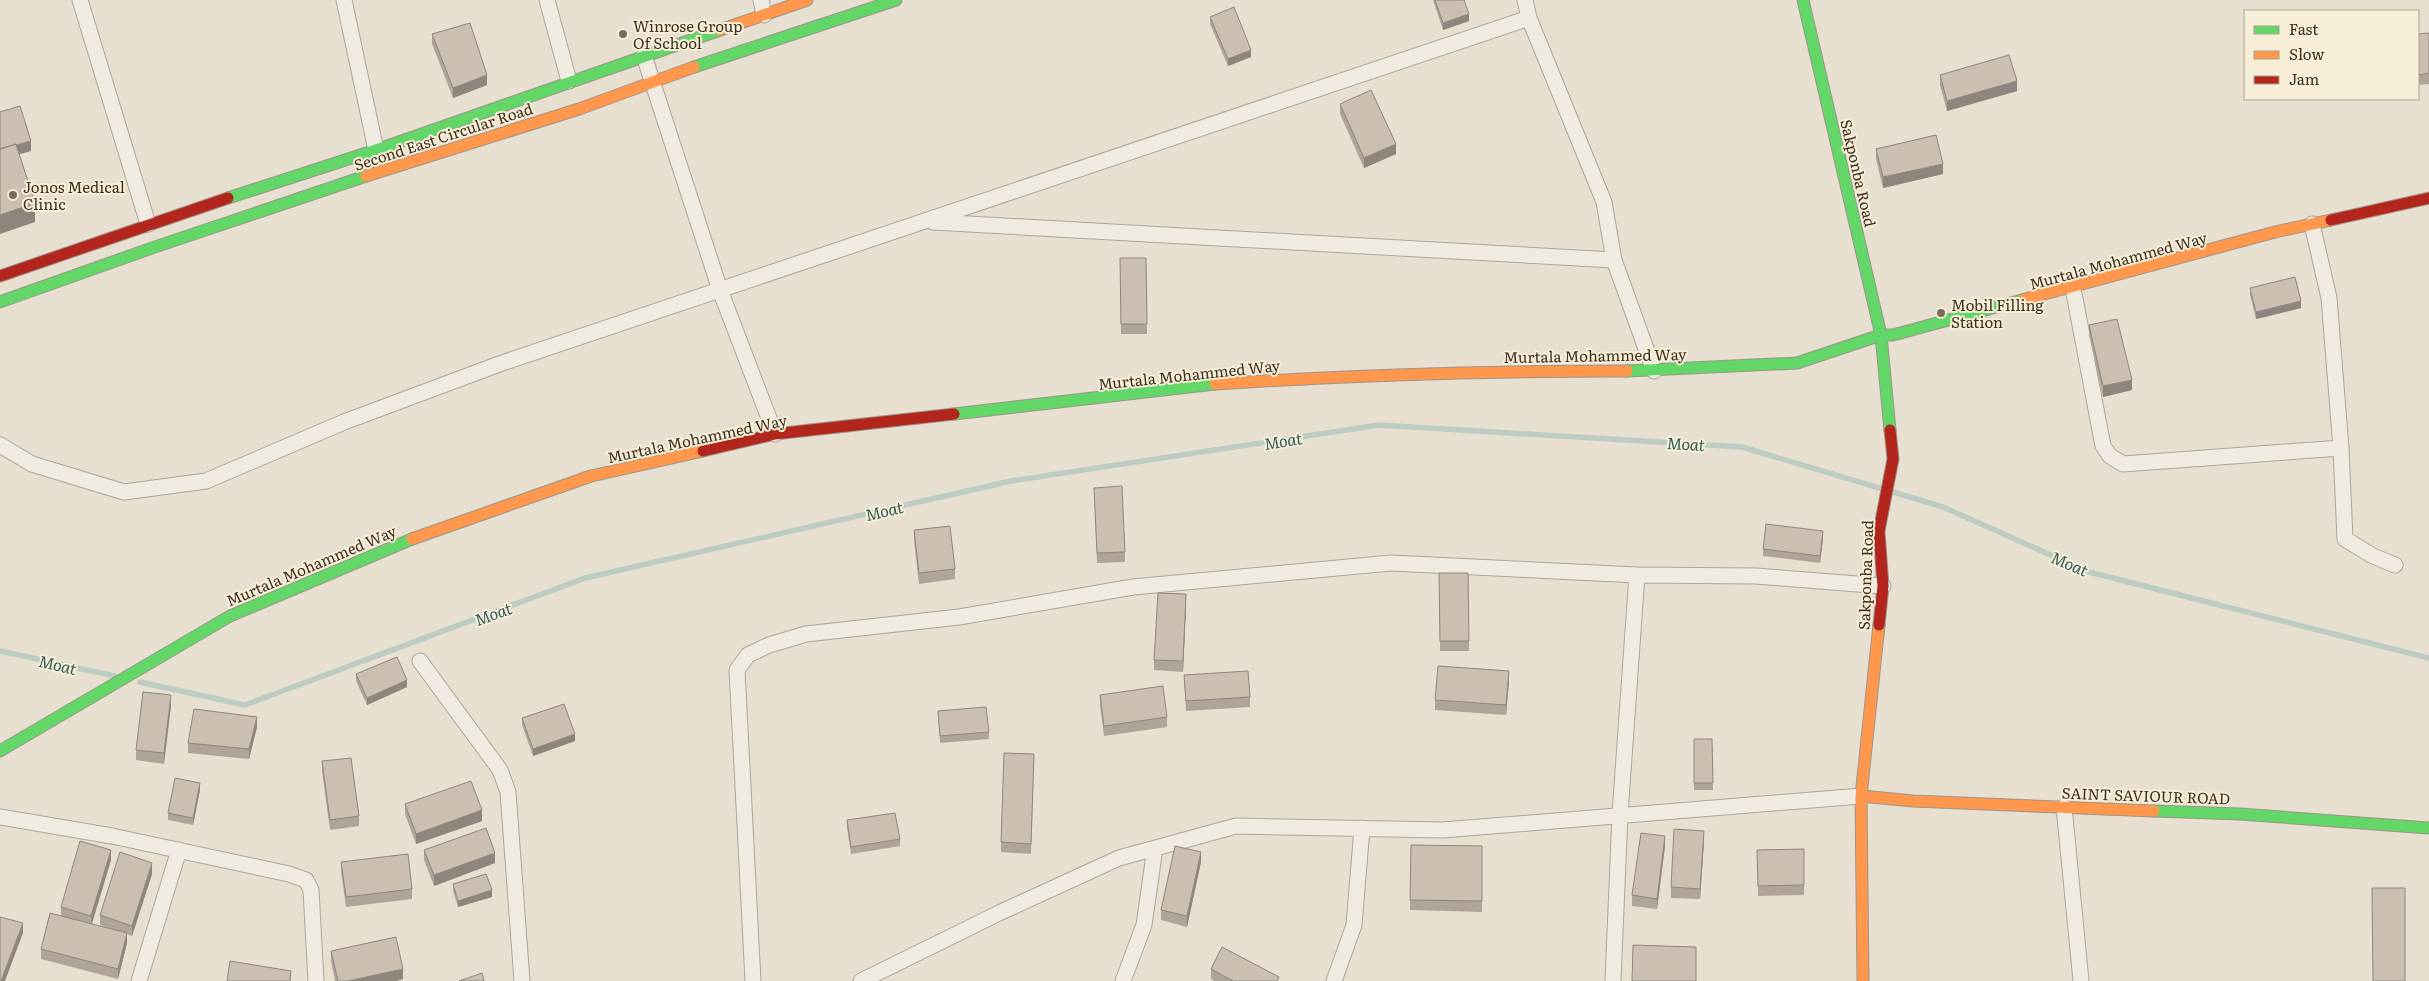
<svg xmlns="http://www.w3.org/2000/svg" width="2429" height="981" font-family="Literata,serif">
  <style>
    .lines { fill: none; stroke-linecap: round; stroke-linejoin: round }
    .stream { stroke: #bcccc2; stroke-width: 5.5 }
    .street-casing { stroke: #ada599; stroke-width: 17 }
    .fast-casing { stroke: #9c958a; stroke-width: 13 }
    .slow-casing { stroke: #9c958a; stroke-width: 13 }
    .jam-casing { stroke: #9c958a; stroke-width: 13 }
    .street { stroke: #efebe3; stroke-width: 15 }
    .fast { stroke: #63d668; stroke-width: 11 }
    .slow { stroke: #ff974d; stroke-width: 11 }
    .jam { stroke: #b3261e; stroke-width: 11 }
    .wall { fill: #afa499 }
    .shaded-wall { fill: #8e867d }
    .building { fill: #cbbfb2; stroke: #8e867d }
    .poi-dot { fill: #786c5e; stroke: #f7eed8; stroke-width: 2 }
    .labels { text-anchor: middle; dominant-baseline: central; stroke-width: 4; stroke-linejoin: round; paint-order: stroke }
    .poi-label { font-size: 15px; fill: #3d2e20; stroke: #f7eed8; text-anchor: start }
    .street-label { font-size: 15px; fill: #3d2e20; stroke: #f7eed8 }
    .water-label { font-size: 16px; font-style: italic; fill: #2f5d5a; stroke: #f7eed8 }
  </style>
  <rect width="100%" height="100%" fill="#e7e0d1"/>
  <g class="lines">
    <path class="stream" d="M0,651l115,25
      M140,682l105,23 340,-127 426,-97 368,-56 363,22 201,60 146,65 340,86"/>
    <g class="street-casing">
      <path id="street" d="M80,0l68,224
        M344,0l32,150
        M547,0l22,81
        M761,0l3,15
        M1525,0l4,18 75,184 10,58 40,111
        M644,56l76,234 55,144
        M933,222l681,38
        M2312,224l17,74 12,150 4,91 28,17 22,9
        M2073,288l30,158 7,10 13,8 218,-16
        M0,445l32,19 92,28 82,-11 138,-59 158,-59 1027,-345
        M420,661l80,109 8,22 14,189
        M2064,807l17,174
        M0,817l112,19 177,38 17,6 5,10 5,91
        M139,981l40,-131
        M753,981l-16,-311 11,-15 21,-10 37,-11 153,-17 174,-30 258,-24 246,12 119,1 127,10
        M861,981l138,-68 120,-55 117,-32 207,4 418,-34
        M1123,981l21,-56 11,-77
        M1334,981l20,-56 8,-97
        M1613,981l7,-167 17,-239"/>
    </g>
    <g class="fast-casing">
      <path id="fast" d="M1803,0l78,335 9,95
        M694,67l202,-67
        M228,198l148,-48 344,-120
        M0,302l152,-54 214,-72
        M1627,371l170,-8 84,-28h12l129,-35
        M954,414l261,-30
        M0,751l230,-135 182,-77
        M2154,811l86,3 189,14"/>
    </g>
    <g class="slow-casing">
      <path id="slow" d="M720,30l87,-30
        M366,176l213,-67 115,-42
        M2022,300l253,-68 56,-12
        M1215,384c138,-9 274,-13 412,-13
        M412,539l179,-63 112,-25
        M1861,796l52,5 241,10
        M1863,981l-2,-185 18,-171"/>
    </g>
    <g class="jam-casing">
      <path id="jam" d="M2331,220l98,-22
        M0,276l228,-78
        M703,451l72,-17 179,-20
        M1879,625l4,-39 -4,-55 14,-72 -3,-29"/>
    </g>
    <use href="#street" class="street"/>
    <use href="#fast" class="fast"/>
    <use href="#slow" class="slow"/>
    <use href="#jam" class="jam"/>
  </g>
  <path class="wall" d="M1433,0h31l5,21 -26,9z
    M1210,17l41,40 -23,9 -18,-42z
    M2429,33v51l-11,1v-51z
    M432,34l55,51 -34,13 -21,-54z
    M1940,75l77,16 -70,20 -7,-26z
    M1340,104l56,50 -32,14 -24,-54z
    M1876,149l67,25 -60,14 -7,-29z
    M1120,258h26l1,76h-26z
    M2250,288l51,20 -45,11 -6,-24z
    M2089,325l43,65 -29,7 -14,-62z
    M1094,488l31,64v10l-28,1z
    M914,530l41,39v10l-36,5 -5,-43z
    M1823,538l-3,25 -57,-7v-7z
    M1439,573h29l1,78h-29z
    M1186,604l-3,68 -29,-2v-10z
    M356,674l51,13 -40,18 -11,-24z
    M1184,675l66,22v10l-64,4z
    M1509,681l-3,34 -71,-5v-10z
    M1100,695l67,22v10l-63,9 -4,-31z
    M171,705l-7,59 -28,-4v-10z
    M938,711l51,21v7l-49,4z
    M522,718l53,23 -42,15 -11,-31z
    M257,727l-8,32 -61,-6v-10z
    M1694,739h18l1,51h-19z
    M322,761l37,55v10l-29,4 -8,-59z
    M1034,764l-3,90 -30,-2v-10z
    M200,790l-7,35 -25,-5v-7z
    M405,804l77,17 -66,23 -11,-30z
    M847,820l53,19v7l-49,8 -4,-27z
    M1704,841l-4,58 -29,-1v-11z
    M1411,845l71,1v66l-72,-2z
    M1665,846l-8,63 -25,-3v-11z
    M1804,849v46l-46,1 -1,-46z
    M424,850l71,13 -61,23 -10,-26z
    M111,860l-19,64 20,5 -12,-4v-10l52,-41 -20,62 -5,-2v9l-9,36 -77,-20v-10l20,-33v-9z
    M341,862l71,27v10l-66,8 -5,-35z
    M1201,862l-14,65 -26,-7v-10z
    M453,884l39,13 -34,10 -5,-16z
    M331,951l72,28 -7,2h-61l-4,-20z
    M1211,969l68,12h-65l-3,-2z"/>
  <path class="shaded-wall" d="M1469,14v7l-26,9v-7z
    M1251,50v7l-23,9v-7z
    M487,75v10l-34,13v-10z
    M2017,81v10l-70,20v-10z
    M31,141v10l-31,9v-10z
    M1396,144v10l-32,14v-10z
    M1943,164v10l-60,14v-11z
    M35,203v19l-35,12v-19z
    M2301,301v7l-45,11v-7z
    M2132,380v10l-29,7v-11z
    M1823,531v7l-3,25v-7z
    M1186,594v10l-3,68v-11z
    M1509,671v10l-3,34v-10z
    M407,680v7l-40,18v-7z
    M171,695v10l-7,59v-11z
    M257,717v10l-8,32v-10z
    M575,734v7l-42,15v-7z
    M200,783v7l-7,35v-7z
    M482,810v11l-66,23v-10z
    M1704,831v10l-4,58v-10z
    M1665,836v10l-8,63v-10z
    M111,850v10l-20,66v-10z
    M1201,852v10l-14,65v-11z
    M495,853v10l-61,23v-11z
    M152,863v11l-20,62v-10z
    M492,890v7l-34,10v-6z
    M23,923v10l-18,48h-4z
    M127,933v10l-9,36v-10z
    M403,969v10l-7,2h-48z"/>
  <path class="building" d="M1435,0h29l5,14 -26,9z
    M1234,7l17,43 -23,9 -18,-42z
    M470,23l17,52 -34,13 -21,-54z
    M2429,33v40l-11,2v-41z
    M2009,55l8,26 -70,20 -7,-26z
    M1371,90l25,54 -32,14 -24,-54z
    M20,106l11,35 -15,4v-1l-16,5v-37z
    M1936,135l7,29 -60,13 -7,-28z
    M16,144l19,59 -35,12v-66z
    M1120,258h26l1,66h-26z
    M2295,277l6,24 -45,11 -6,-24z
    M2117,319l15,61 -29,6 -14,-61z
    M1122,486l3,66 -28,1 -3,-65z
    M1766,524l57,7 -3,25 -57,-7z
    M950,526l5,43 -36,4 -5,-43z
    M1439,573h29l1,68h-29z
    M1158,593l28,1 -3,67 -29,-1z
    M397,657l10,23 -40,18 -11,-24z
    M1438,666l71,5 -3,34 -71,-5z
    M1248,671l2,26 -64,4 -2,-26z
    M1163,686l4,31 -63,9 -4,-31z
    M143,692l28,3 -7,58 -28,-3z
    M564,704l11,30 -42,15 -11,-31z
    M986,707l3,25 -49,4 -2,-25z
    M194,709l63,8 -8,32 -61,-6z
    M1694,739h18l1,44h-19z
    M1004,753l30,1 -3,90 -30,-2z
    M351,758l8,58 -29,4 -8,-59z
    M175,778l25,5 -7,35 -25,-5z
    M471,781l11,29 -66,24 -11,-30z
    M895,813l5,26 -49,8 -4,-27z
    M486,828l9,25 -61,22 -10,-25z
    M1674,829l30,2 -4,58 -29,-2z
    M1641,833l24,3 -8,63 -25,-4z
    M80,841l31,9 -20,66 -30,-9z
    M1411,845l71,1v55l-72,-1z
    M1175,846l26,6 -14,64 -26,-6z
    M1804,849v36l-46,1 -1,-36z
    M120,852l32,11 -20,63 -32,-11z
    M408,854l4,35 -66,8 -5,-35z
    M486,874l6,16 -34,11 -5,-17z
    M2372,888h33v93h-32z
    M50,913l77,20 -9,36 -77,-20z
    M0,917l23,6 -22,58h-1z
    M396,937l7,32 -55,12h-10l-7,-30z
    M1633,945l63,2v34h-64z
    M1222,947l57,30 -2,4h-44l-22,-12z
    M230,961l61,10 -1,10h-63z
    M482,973l2,8h-25z"/>
  <g class="poi-dot">
    <circle cx="623" cy="34" r="5"/>
    <circle cx="13" cy="195" r="5"/>
    <circle cx="1941" cy="313" r="5"/>
  </g>
  <g class="labels">
    <g class="poi-label">
      <text x="633" y="25">Winrose Group<tspan x="633" dy="17">Of School</tspan></text>
      <text x="23" y="186">Jonos Medical<tspan x="23" dy="17">Clinic</tspan></text>
      <text x="1951" y="304">Mobil Filling<tspan x="1951" dy="17">Station</tspan></text>
    </g>
    <g class="street-label">
      <text transform="translate(443 136) rotate(-18)">Second East Circular Road</text>
      <text transform="translate(1859 173) rotate(77)">Sakponba Road</text>
      <text transform="translate(2118 260) rotate(-15)">Murtala Mohammed Way</text>
      <text transform="translate(1595 355) rotate(-1)">Murtala Mohammed Way</text>
      <text transform="translate(1189 374) rotate(-6)">Murtala Mohammed Way</text>
      <text transform="translate(697 438) rotate(-12)">Murtala Mohammed Way</text>
      <text transform="translate(311 565) rotate(-23)">Murtala Mohammed Way</text>
      <text transform="translate(1865 575) rotate(-88)">Sakponba Road</text>
      <text transform="translate(2146 795) rotate(2)">SAINT SAVIOUR ROAD</text>
    </g>
    <g class="water-label">
      <text transform="translate(1283 440) rotate(-9)">Moat</text>
      <text transform="translate(1686 443) rotate(3)">Moat</text>
      <text transform="translate(884 510) rotate(-13)">Moat</text>
      <text transform="translate(2070 563) rotate(23)">Moat</text>
      <text transform="translate(493 613) rotate(-20)">Moat</text>
      <text transform="translate(58 664) rotate(13)">Moat</text>
    </g>
  </g>
  <rect x="2244" y="10" width="175" height="90" fill="#f7eed8" stroke="#ada18e"/>
  <rect x="2254" y="26" width="25" height="8" fill="#63d668" stroke="#ada18e"/>
  <text x="2289" y="35" font-size="15" fill="#3d2e20">Fast</text>
  <rect x="2254" y="51" width="25" height="8" fill="#ff974d" stroke="#ada18e"/>
  <text x="2289" y="60" font-size="15" fill="#3d2e20">Slow</text>
  <rect x="2254" y="76" width="25" height="8" fill="#b3261e" stroke="#ada18e"/>
  <text x="2289" y="85" font-size="15" fill="#3d2e20">Jam</text>
</svg>
